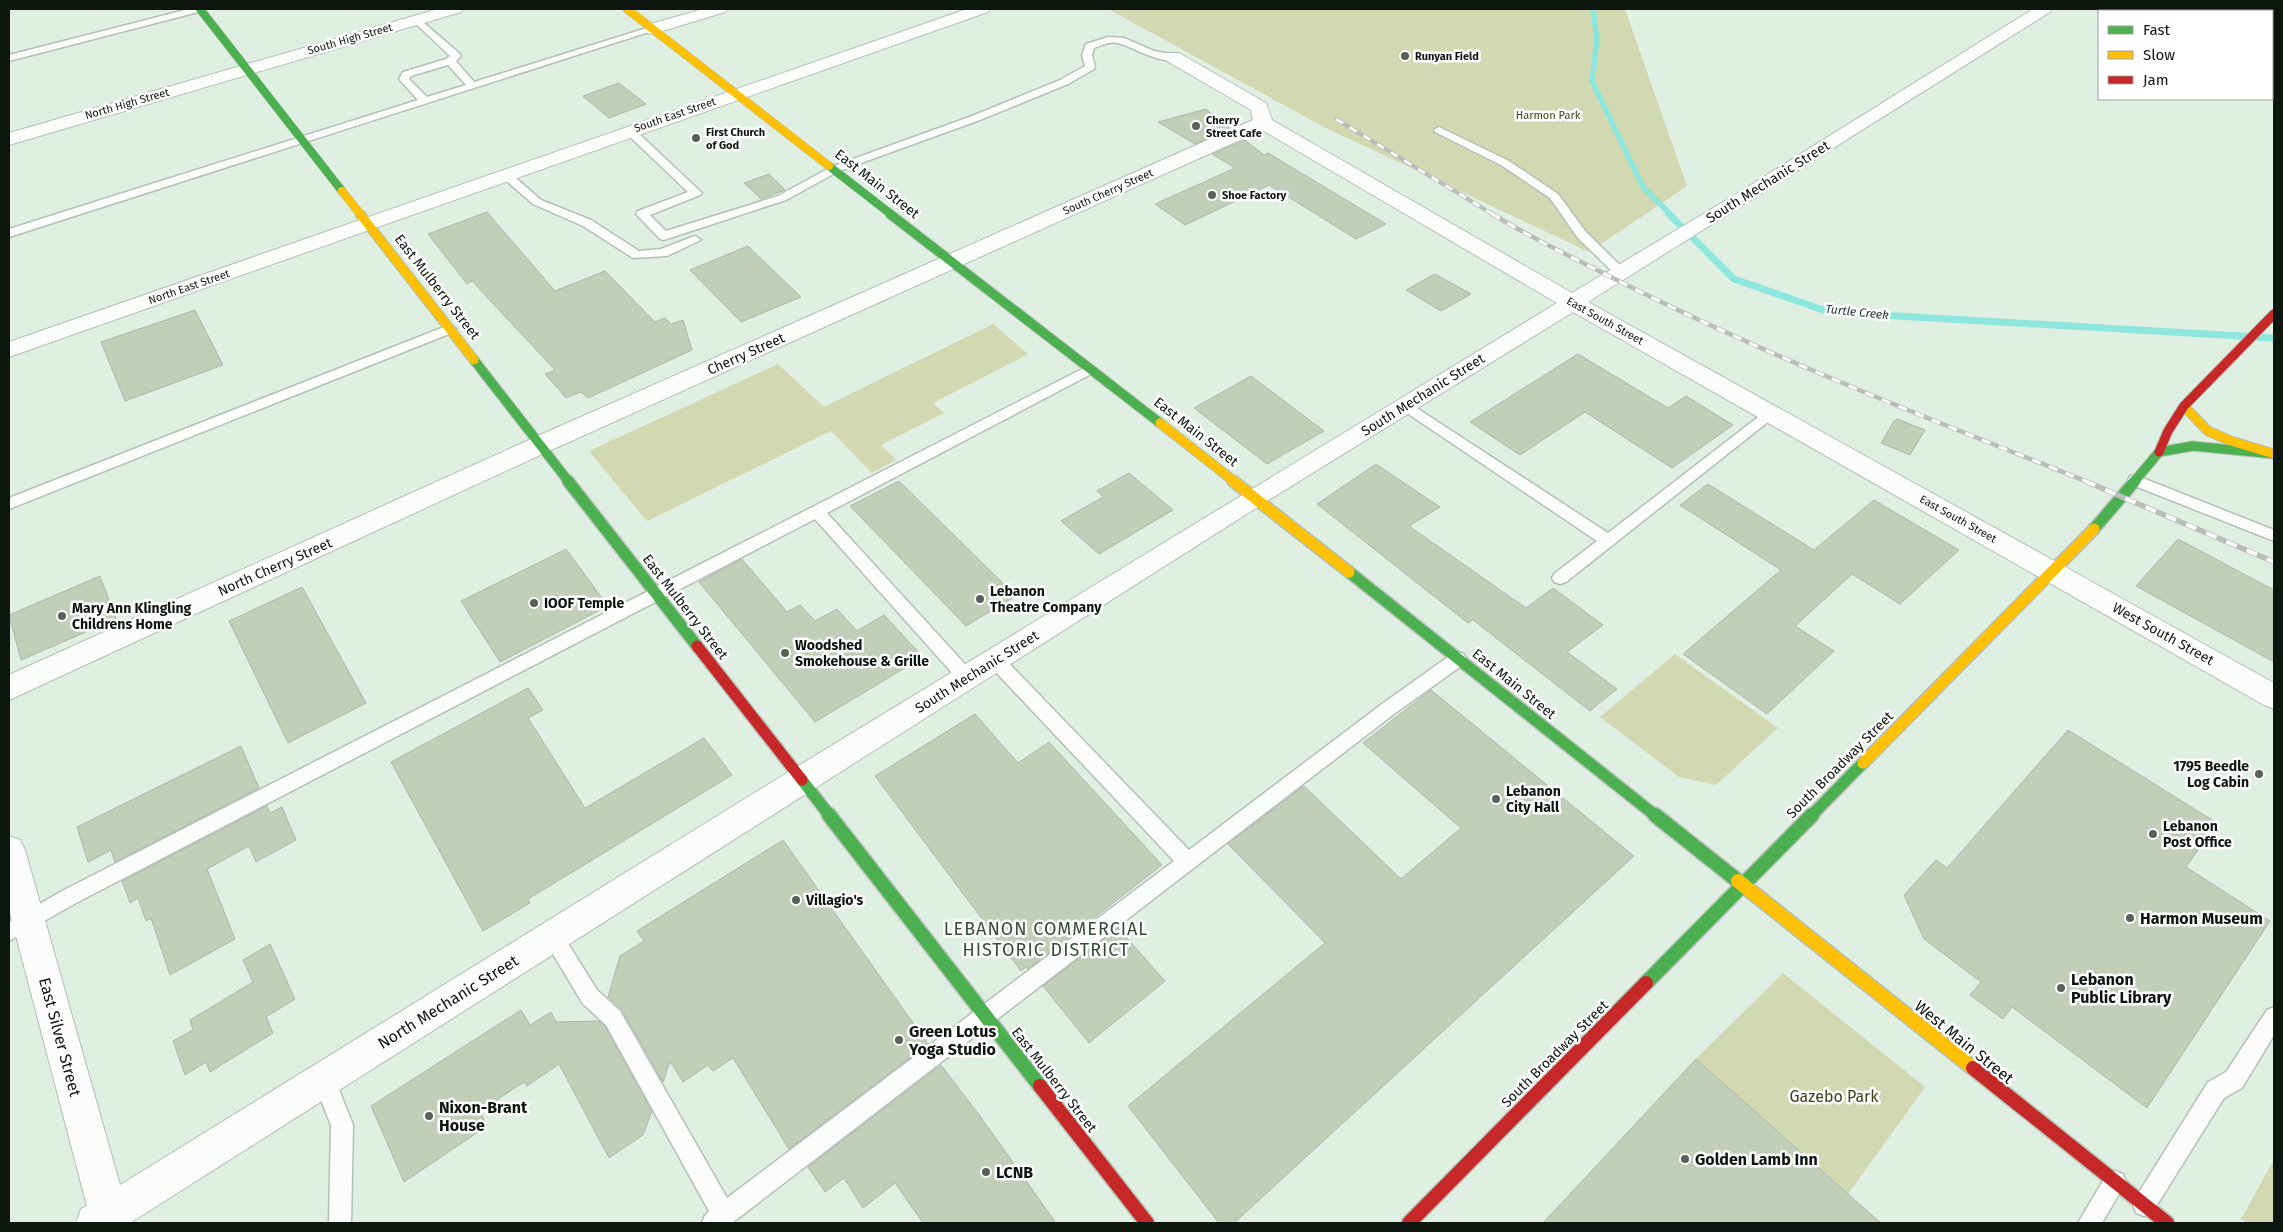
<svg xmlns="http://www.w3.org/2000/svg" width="2283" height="1232" font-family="'Fira Sans',sans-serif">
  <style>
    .green { fill: #d2d8b1 }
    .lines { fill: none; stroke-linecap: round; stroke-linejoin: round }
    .stream-far1 { stroke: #8de7dd; stroke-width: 5.5 }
    .stream { stroke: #8de7dd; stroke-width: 7 }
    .building { fill: #c1cfb9; stroke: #aeb7ab }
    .lane-casing { stroke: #b4c1b6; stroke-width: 3 }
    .street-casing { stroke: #b4c1b6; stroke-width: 2 }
    .fast-far3-casing { stroke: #b4c1b6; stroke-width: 9 }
    .fast-far2-casing { stroke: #b4c1b6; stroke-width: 11 }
    .fast-far1-casing { stroke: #b4c1b6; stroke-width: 14 }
    .fast-casing { stroke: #b4c1b6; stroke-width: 17 }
    .slow-far3-casing { stroke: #b4c1b6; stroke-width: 9 }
    .slow-far2-casing { stroke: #b4c1b6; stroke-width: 11 }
    .slow-far1-casing { stroke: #b4c1b6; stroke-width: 14 }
    .slow-casing { stroke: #b4c1b6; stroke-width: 17 }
    .jam-far2-casing { stroke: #b4c1b6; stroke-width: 11 }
    .jam-far1-casing { stroke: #b4c1b6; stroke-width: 14 }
    .jam-casing { stroke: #b4c1b6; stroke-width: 17 }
    .lane { fill: #fafdfa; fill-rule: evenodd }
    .street { fill: #fafdfa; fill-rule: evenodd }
    .fast-far3 { stroke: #4caf50; stroke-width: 8 }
    .fast-far2 { stroke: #4caf50; stroke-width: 9 }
    .fast-far1 { stroke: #4caf50; stroke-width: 11 }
    .fast { stroke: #4caf50; stroke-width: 14 }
    .slow-far3 { stroke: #ffc107; stroke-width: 8 }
    .slow-far2 { stroke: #ffc107; stroke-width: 9 }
    .slow-far1 { stroke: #ffc107; stroke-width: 11 }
    .slow { stroke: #ffc107; stroke-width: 14 }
    .jam-far2 { stroke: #c62828; stroke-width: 9 }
    .jam-far1 { stroke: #c62828; stroke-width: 11 }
    .jam { stroke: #c62828; stroke-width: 14 }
    .rail-far2-casing { stroke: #babeba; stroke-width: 4 }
    .rail-far1-casing { stroke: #babeba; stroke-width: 4.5 }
    .rail-casing { stroke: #babeba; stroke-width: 5.5 }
    .rail-far2 { stroke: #fff; stroke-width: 2.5; stroke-dasharray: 8; stroke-linecap: butt }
    .rail-far1 { stroke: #fff; stroke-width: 3; stroke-dasharray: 9; stroke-linecap: butt }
    .rail { stroke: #fff; stroke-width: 4; stroke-dasharray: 11; stroke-linecap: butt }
    .poi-dot { fill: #566258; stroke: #fff; stroke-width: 2 }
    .labels { text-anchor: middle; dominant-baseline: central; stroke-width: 5; stroke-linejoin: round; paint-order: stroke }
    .far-street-label { font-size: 11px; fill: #0d160e; stroke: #fff }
    .far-poi-label { font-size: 11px; font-weight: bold; fill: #0d160e; stroke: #fff; text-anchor: start }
    .far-park-label { font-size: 11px; fill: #42401a; stroke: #fff }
    .far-water-label { font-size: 12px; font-style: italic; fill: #1c3230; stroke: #fff }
    .street-label { font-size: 14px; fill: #0d160e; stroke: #fff }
    .poi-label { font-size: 14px; font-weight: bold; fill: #0d160e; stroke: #fff; text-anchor: start }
    .near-poi-label { font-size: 16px; font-weight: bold; fill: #0d160e; stroke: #fff; text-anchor: start }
    .near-street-label { font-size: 16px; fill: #0d160e; stroke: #fff }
    .near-park-label { font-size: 16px; fill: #42401a; stroke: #fff }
    .near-neighbourhood-label { font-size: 18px; letter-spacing: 1px; fill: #354c38; stroke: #fff }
  </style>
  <rect width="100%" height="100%" fill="#dfefe1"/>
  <path class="green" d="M1108,9h517l62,177 -98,66 -265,-125z
    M993,324l35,30 -95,49 11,10 -63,32 15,15 -24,13 -41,-42 -184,90 -58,-70 189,-87 46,43z
    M1675,654l103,74 -62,57 -37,-8 -79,-60z
    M1783,973l142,114 -77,107 -152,-135z
    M2274,1160v63h-27l-6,-4z"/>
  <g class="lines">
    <path class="stream-far1" d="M1593,9l4,31 -5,41 51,106 28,28"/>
    <path class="stream" d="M1669,214l65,65 95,33 445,26"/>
  </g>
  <path class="building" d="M619,83l27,21 -37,14 -26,-22z
    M1206,109l24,19 -35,16 -37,-22z
    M1245,140l19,15 4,-2 118,71 -30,15 -87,-54 -84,40 -30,-21 80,-36 -23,-14z
    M769,174l16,16 -24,9 -17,-16z
    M487,212l68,79 50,-20 50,51 10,-4 6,6 12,-4 9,30 -104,48 -7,-6 -15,6 -21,-24 10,-4 -83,-89 -5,3 -39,-50z
    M748,246l53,51 -60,25 -51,-52z
    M1435,274l36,20 -30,17 -35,-21z
    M195,310l28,55 -98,36 -24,-59z
    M1578,354l90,54 18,-12 47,29 -61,43 -87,-56 -65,43 -50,-33z
    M1251,376l73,55 -57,33 -73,-56z
    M1897,419l28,11 -15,25 -29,-12 13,-22z
    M1376,464l64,43 -31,19 117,82 27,-20 50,37 -36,27 50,37 -27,22 -117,-91 -5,3 -151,-119z
    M1129,473l44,37 -74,44 -38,-33 42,-24 -6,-6z
    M899,481l117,115 -50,30 -116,-120z
    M1708,484l106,66 60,-50 85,50 -59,54 -48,-30 -57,52 39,25 -67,63 -84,-60 98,-84 -101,-65z
    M2178,539l96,51v72l-138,-76z
    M566,549l42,57 -108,56 -39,-61z
    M742,559l45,53 13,-7 15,16 22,-12 20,22 27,-16 39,42 -108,65 -116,-140z
    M100,576l16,43 -95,41 -12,-45z
    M302,587l64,116 -78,40 -59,-122z
    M528,688l15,22 -15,8 57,90 119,-70 28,37 -204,124 2,4 -47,28 -92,-169z
    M1431,690l203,166 -400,367h-15l-91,-117 197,-163 -97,-99 76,-58 97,93 60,-51 -98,-85z
    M975,714l43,49 31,-21 113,123 -134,104 -2,-2 -5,4 -146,-195z
    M2068,730l149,93 -31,44 84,54 -123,187 -135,-101 -9,12 -33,-24 11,-13 -57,-43 -20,-44 32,-35 11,8z
    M241,746l18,42 -144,74 -4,-12 -23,12 -11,-35z
    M267,806l3,7 12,-6 14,33 -40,22 -7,-16 -42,23 28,70 -65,36 -19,-57 -5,3 -8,-23 -8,5 -8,-22z
    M783,840l145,204 -139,105 -56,-91 -20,13 -5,-6 -25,17 -13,-21 -7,21 -41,-72 -14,-13 12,-41 24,-15 -7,-10z
    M1118,928l47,53 -76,62 -46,-57z
    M270,944l25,55 -29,18 7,16 -63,39 -4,-10 -21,13 -12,-34 20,-11 -3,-10 63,-38 -10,-22z
    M521,1010l9,15 21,-13 5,10 43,-1 6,5 47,85 -9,24 -34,23 -50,-94 -32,22 -3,-4 -44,29 7,15 -83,56 -33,-76z
    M1696,1059l152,135 33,29h-338z
    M941,1065l39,51 76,107h-133l-28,-40 -32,25 -19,-30 -19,14 -17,-25z"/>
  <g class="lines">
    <g class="lane-casing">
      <path id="lane" d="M189,9h15l-2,2 -193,50v-6z
        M417,17l43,37 1,2 -5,5 18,21 176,-55h6l2,2 -649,208v-8l409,-129 -19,-21 4,-7 43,-13 4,-3 -36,-34v-4zM448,65l18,20 -39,12 -18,-18 2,-3z
        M1108,37l16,1 30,13 23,4 1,2c-13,11 -46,-11 -60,-14 -8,-2 -16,2 -24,5l-2,7 3,12 -1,2 -26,15 -88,36 -141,51 -53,29 -122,40 -4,-1 -24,-25 2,-3 50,-19 -62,-59 -1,-2 1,-2h8l68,64 -2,2 -50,20 16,16 112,-35 53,-29 141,-51 88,-36 25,-14 -3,-11 4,-11z
        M1439,127l70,34 49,33 28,38 39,38 2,3 -2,3h-8l-39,-38 -28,-40 -49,-33 -66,-33 -1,-2z
        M506,172l4,1 31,27 50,20 48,31 22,-2 34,-13 6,4 -34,16 -34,2 -50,-32 -50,-22 -31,-27 -2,-2 2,-2z
        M449,325l7,4 -2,3 -445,177v-11z
        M1090,365l7,4 -2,3 -268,141 146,160 2,5 -2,5 -6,2 -6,-2 -146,-164 -739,384 -67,38v-19l53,-31z
        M1406,401l202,132 158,-122h10l2,3 -212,168 -6,2 -6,-2 -2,-4 2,-4 43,-33 -196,-132 -2,-3 2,-3z
        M2135,475l139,55v11l-144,-57 -2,-4 2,-4z
        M1458,652l6,2 2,5 -2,5 -70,50 -662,509h-30l3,-8 4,-4 -103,-186 -23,-21 -41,-68 3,-7 7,-2 7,2 38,61 23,21 107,187 447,-337 -185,-196 -2,-5 2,-5 6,-2 6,2 188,195 193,-146 70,-50z
        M2274,1007v28l-32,53 -18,10 -72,115 -8,3 -8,-3 -3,-8 3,-8 72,-115 18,-10 41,-62z
        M324,1069l8,3 21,53 -2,98h-22l2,-98 -18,-45 3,-8z
        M2115,1171l8,3 3,8 -24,41h-24l29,-49z"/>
    </g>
    <g class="street-casing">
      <path id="street" d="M438,9h25l-2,3 -452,133v-12z
        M703,9h24l-2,3 -72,22 -6,-1 -2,-4 2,-4z
        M967,9h23l-2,3 -979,345v-15z
        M2033,9h19l-2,3 -462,290 686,381v26l-10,-4 -691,-393 -309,191 -1134,720h-54l5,-14 6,-3 -78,-297v-73l11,4 5,10 95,335 670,-414 767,-468 -295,-173 -713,321 -540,249v-25l522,-236 722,-319 -2,-10 -84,-49 -3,-4 3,-4h12l87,50 6,17 300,173 174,-105z"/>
    </g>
    <g class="fast-far3-casing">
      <path id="fast-far3" d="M200,9l142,182
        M829,166l63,49"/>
    </g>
    <g class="fast-far2-casing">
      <path id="fast-far2" d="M890,214l270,209
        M474,360l95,122
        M2134,482l25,-30 34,-6 81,8"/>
    </g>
    <g class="fast-far1-casing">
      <path id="fast-far1" d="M568,481l129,165
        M2094,529l41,-48
        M1349,572l307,244
        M802,780l28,36
        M1811,816l52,-53"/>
    </g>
    <g class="fast-casing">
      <path id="fast" d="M829,815l211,271
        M1655,815l83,66
        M1646,983l166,-168"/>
    </g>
    <g class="slow-far3-casing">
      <path id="slow-far3" d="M627,9l202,157
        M342,191l19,24"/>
    </g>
    <g class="slow-far2-casing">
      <path id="slow-far2" d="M360,214l114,146
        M2184,406l24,25 23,10 43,13
        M1160,423l75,59"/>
    </g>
    <g class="slow-far1-casing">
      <path id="slow-far1" d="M1233,481l116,91
        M1863,763l231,-234"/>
    </g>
    <g class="slow-casing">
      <path id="slow" d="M1738,881l235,187"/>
    </g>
    <g class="jam-far2-casing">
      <path id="jam-far2" d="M2159,452l9,-21 16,-25 90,-92"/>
    </g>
    <g class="jam-far1-casing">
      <path id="jam-far1" d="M697,646l105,134"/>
    </g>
    <g class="jam-casing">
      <path id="jam" d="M1973,1068l194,155
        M1040,1086l107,137
        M1409,1223l237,-240"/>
    </g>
    <use href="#lane" class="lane"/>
    <use href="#street" class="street"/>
    <use href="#fast-far3" class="fast-far3"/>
    <use href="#fast-far2" class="fast-far2"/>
    <use href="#fast-far1" class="fast-far1"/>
    <use href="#fast" class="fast"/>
    <use href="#slow-far3" class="slow-far3"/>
    <use href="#slow-far2" class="slow-far2"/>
    <use href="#slow-far1" class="slow-far1"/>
    <use href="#slow" class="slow"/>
    <use href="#jam-far2" class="jam-far2"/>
    <use href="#jam-far1" class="jam-far1"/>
    <use href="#jam" class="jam"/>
    <g class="rail-far2-casing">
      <path id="rail-far2" d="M1336,119l158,96"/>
    </g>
    <g class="rail-far1-casing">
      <path id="rail-far1" d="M1492,214c36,22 75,41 113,60 156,80 320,143 483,208"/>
    </g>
    <g class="rail-casing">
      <path id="rail" d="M2085,481l189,81"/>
    </g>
    <use href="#rail-far2" class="rail-far2"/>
    <use href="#rail-far1" class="rail-far1"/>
    <use href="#rail" class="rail"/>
  </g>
  <g class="poi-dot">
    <circle cx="1405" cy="56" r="5"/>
    <circle cx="1196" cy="126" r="5"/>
    <circle cx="696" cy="138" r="5"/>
    <circle cx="1212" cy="195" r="5"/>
    <circle cx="980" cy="599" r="5"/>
    <circle cx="534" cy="603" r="5"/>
    <circle cx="62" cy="616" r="5"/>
    <circle cx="785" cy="653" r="5"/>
    <circle cx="2259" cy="774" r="5"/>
    <circle cx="1496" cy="799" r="5"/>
    <circle cx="2153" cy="834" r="5"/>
    <circle cx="796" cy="900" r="5"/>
    <circle cx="2130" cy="918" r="5"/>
    <circle cx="2061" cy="988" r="5"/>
    <circle cx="899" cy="1040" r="5"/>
    <circle cx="429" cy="1116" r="5"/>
    <circle cx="1685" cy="1159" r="5"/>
    <circle cx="986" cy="1172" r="5"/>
  </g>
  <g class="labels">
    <g class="far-street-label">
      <text transform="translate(350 39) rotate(-16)">South High Street</text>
      <text transform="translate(127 104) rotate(-16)">North High Street</text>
      <text transform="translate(675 115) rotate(-19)">South East Street</text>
      <text transform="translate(1108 192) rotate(-24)">South Cherry Street</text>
      <text transform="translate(189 287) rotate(-19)">North East Street</text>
      <text transform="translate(1605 321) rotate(29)">East South Street</text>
      <text transform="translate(1958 519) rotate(29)">East South Street</text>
    </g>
    <g class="far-poi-label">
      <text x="1415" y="56">Runyan Field</text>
      <text x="1206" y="120">Cherry<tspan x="1206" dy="13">Street Cafe</tspan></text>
      <text x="706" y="132">First Church<tspan x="706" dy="13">of God</tspan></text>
      <text x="1222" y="195">Shoe Factory</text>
    </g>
    <g class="far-park-label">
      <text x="1548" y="115">Harmon Park</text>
    </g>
    <g class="far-water-label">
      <text transform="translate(1857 312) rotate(6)">Turtle Creek</text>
    </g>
    <g class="street-label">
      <text transform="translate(1768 182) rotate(-32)">South Mechanic Street</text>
      <text transform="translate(877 184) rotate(38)">East Main Street</text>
      <text transform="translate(437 287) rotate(52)">East Mulberry Street</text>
      <text transform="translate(746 354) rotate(-24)">Cherry Street</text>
      <text transform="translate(1423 395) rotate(-32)">South Mechanic Street</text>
      <text transform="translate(1196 432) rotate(38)">East Main Street</text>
      <text transform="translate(275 567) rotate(-24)">North Cherry Street</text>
      <text transform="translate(685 607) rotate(52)">East Mulberry Street</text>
      <text transform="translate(2163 634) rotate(29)">West South Street</text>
      <text transform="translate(977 672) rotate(-32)">South Mechanic Street</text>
      <text transform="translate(1514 684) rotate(39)">East Main Street</text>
      <text transform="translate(1840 765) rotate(-45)">South Broadway Street</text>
      <text transform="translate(1555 1054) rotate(-45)">South Broadway Street</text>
      <text transform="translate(1054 1080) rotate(52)">East Mulberry Street</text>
    </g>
    <g class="poi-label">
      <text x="990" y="591">Lebanon<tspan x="990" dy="16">Theatre Company</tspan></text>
      <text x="544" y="603">IOOF Temple</text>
      <text x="72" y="608">Mary Ann Klingling<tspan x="72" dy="16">Childrens Home</tspan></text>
      <text x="795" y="645">Woodshed<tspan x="795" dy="16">Smokehouse &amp; Grille</tspan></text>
      <text x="2249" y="766" text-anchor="end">1795 Beedle<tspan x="2249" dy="16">Log Cabin</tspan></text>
      <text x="1506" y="791">Lebanon<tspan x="1506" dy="16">City Hall</tspan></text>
      <text x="2163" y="826">Lebanon<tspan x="2163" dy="16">Post Office</tspan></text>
      <text x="806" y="900">Villagio's</text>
    </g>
    <g class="near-poi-label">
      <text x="2140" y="918">Harmon Museum</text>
      <text x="2071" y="979">Lebanon<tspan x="2071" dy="18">Public Library</tspan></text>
      <text x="909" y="1031">Green Lotus<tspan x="909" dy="18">Yoga Studio</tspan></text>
      <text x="439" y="1107">Nixon-Brant<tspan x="439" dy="18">House</tspan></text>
      <text x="1695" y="1159">Golden Lamb Inn</text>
      <text x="996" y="1172">LCNB</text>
    </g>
    <g class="near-street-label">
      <text transform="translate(448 1002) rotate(-32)">North Mechanic Street</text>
      <text transform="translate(60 1037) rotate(75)">East Silver Street</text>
      <text transform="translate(1964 1042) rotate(39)">West Main Street</text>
    </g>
    <g class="near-park-label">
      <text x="1834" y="1096">Gazebo Park</text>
    </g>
    <g class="near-neighbourhood-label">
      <text x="1046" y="929">LEBANON COMMERCIAL<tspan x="1046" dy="21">HISTORIC DISTRICT</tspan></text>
    </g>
  </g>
  <rect width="2283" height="1232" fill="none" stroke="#0d160e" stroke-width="20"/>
  <rect x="2098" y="10" width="175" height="90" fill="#ffffff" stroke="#9ea29f"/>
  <rect x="2108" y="26" width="25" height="8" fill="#4caf50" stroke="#9ea29f"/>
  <text x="2143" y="35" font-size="15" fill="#0d160e">Fast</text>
  <rect x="2108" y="51" width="25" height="8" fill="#ffc107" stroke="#9ea29f"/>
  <text x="2143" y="60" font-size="15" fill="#0d160e">Slow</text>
  <rect x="2108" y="76" width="25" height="8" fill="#c62828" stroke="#9ea29f"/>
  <text x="2143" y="85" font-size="15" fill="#0d160e">Jam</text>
</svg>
